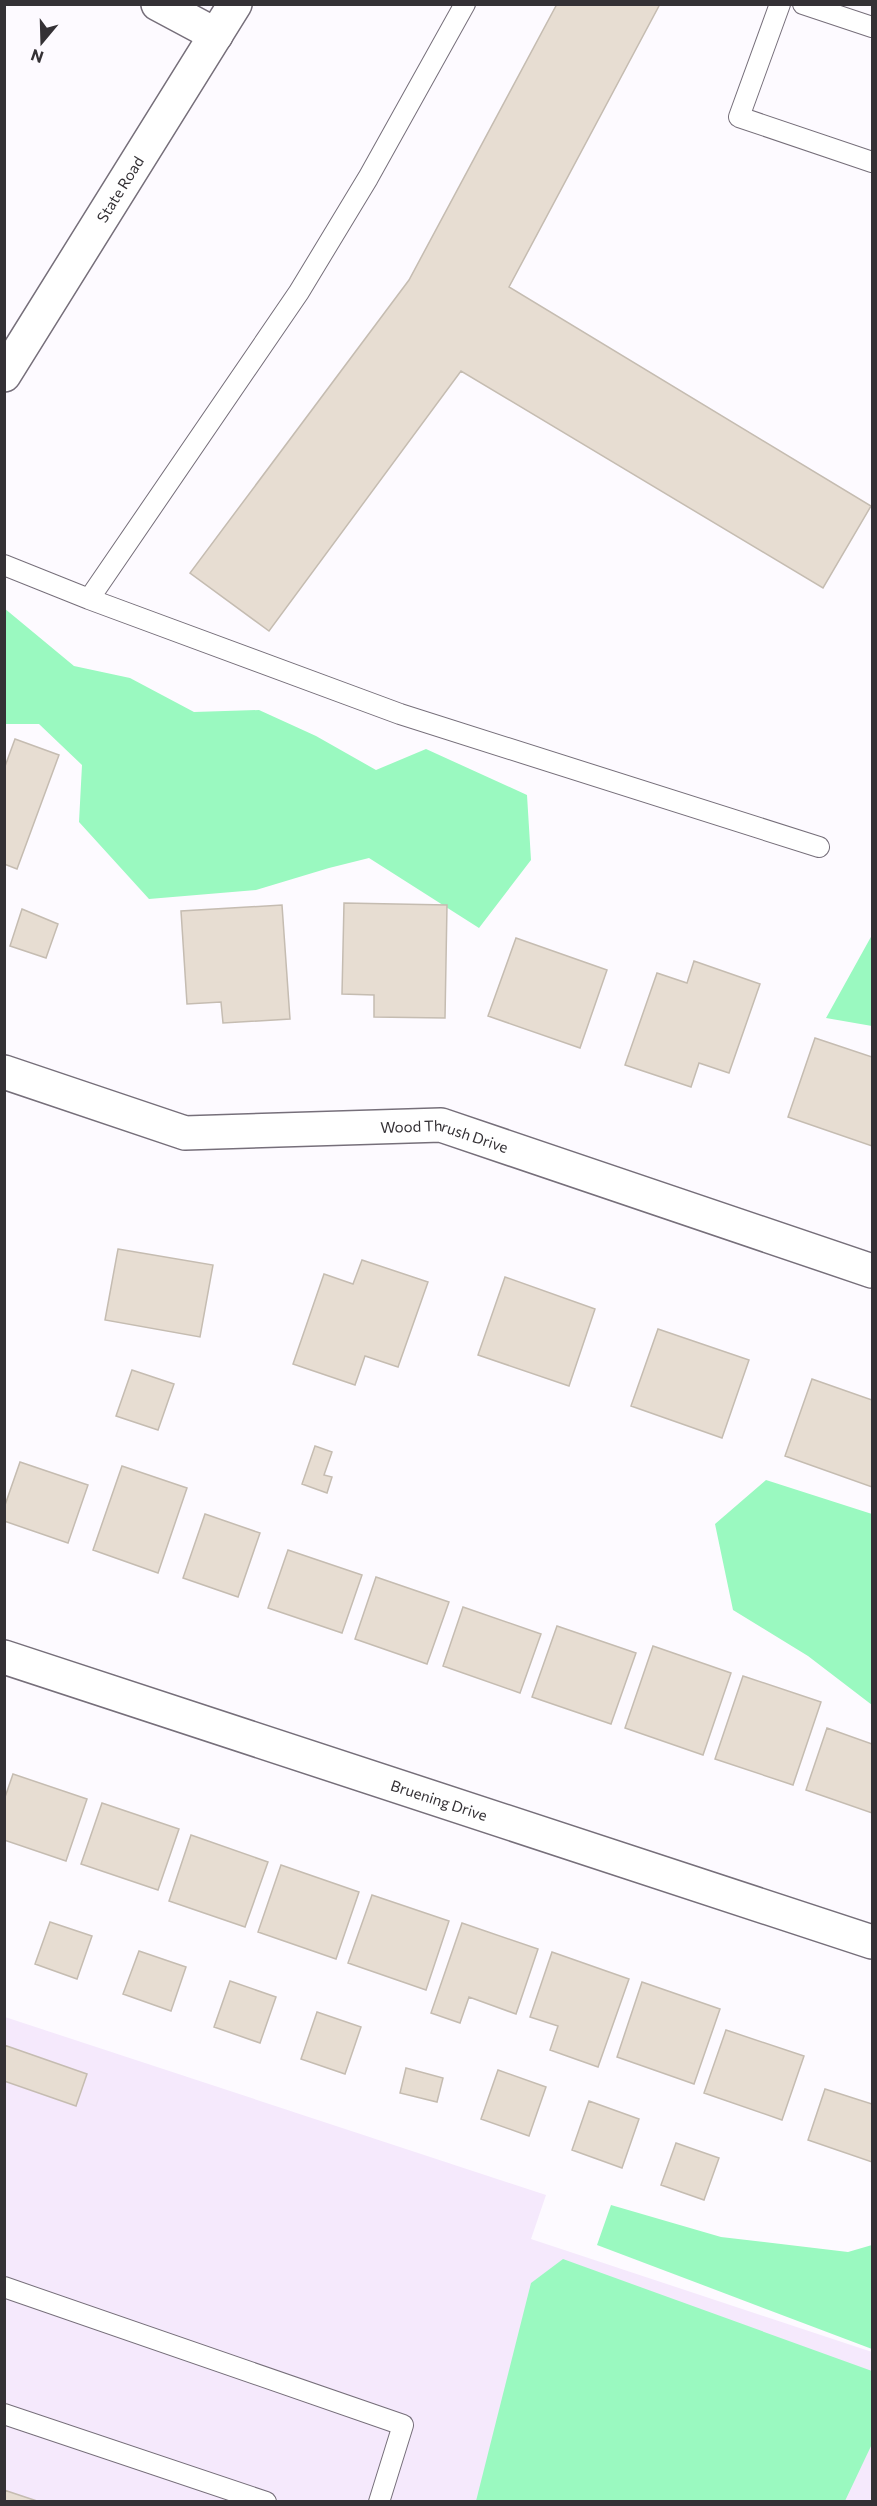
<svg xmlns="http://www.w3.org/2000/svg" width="877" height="2506" font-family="Commissioner,sans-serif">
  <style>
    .built { fill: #f5e9fc }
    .green { fill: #9af9c0 }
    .building { fill: #e7ddd2; stroke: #c5bcb1; stroke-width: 1.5 }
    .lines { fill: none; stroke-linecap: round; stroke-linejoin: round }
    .service-casing { stroke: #766f7a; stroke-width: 22 }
    .minor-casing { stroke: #766f7a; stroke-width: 36 }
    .secondary-casing { stroke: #766f7a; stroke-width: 36 }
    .service { stroke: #fff; stroke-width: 20 }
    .minor { stroke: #fff; stroke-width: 33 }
    .secondary { stroke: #fff; stroke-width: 33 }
    .labels { text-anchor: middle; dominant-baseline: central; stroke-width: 4.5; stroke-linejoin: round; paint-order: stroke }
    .street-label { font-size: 15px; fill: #343135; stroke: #fdfaff }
  </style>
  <rect width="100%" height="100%" fill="#fdfaff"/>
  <path class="built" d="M5,2017l541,178 -15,44 341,113v149l-867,1z"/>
  <path class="green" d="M4,608l70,58 56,12 64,34 65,-2 57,26 60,34 50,-21 101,46 4,65 -52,68 -110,-70 -40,10 -73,22 -107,9 -70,-77 3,-57 -43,-41h-34z
    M872,935v91l-46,-8z
    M766,1480l106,34v191l-64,-49 -75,-46 -18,-86z
    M611,2205l110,32 127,15 24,-7v104l-275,-104z
    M563,2259l309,112v73l-27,57h-369l55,-218z"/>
  <path class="building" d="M557,4h103l-151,283 362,219 -48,82 -362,-217 -192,260 -79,-58 219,-293z
    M15,739l44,16 -42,114 -13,-5v-95z
    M344,903l103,2 -2,113 -71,-1v-22l-32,-1z
    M282,905l8,114 -67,4 -2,-21 -34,2 -6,-93z
    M22,909l36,15 -12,34 -36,-12z
    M516,938l91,32 -27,78 -92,-32z
    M694,961l66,23 -31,89 -30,-10 -8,24 -66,-22 32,-92 30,10z
    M815,1038l57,19v89l-84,-29z
    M118,1249l95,16 -13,72 -95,-17z
    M362,1260l66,22 -30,85 -33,-11 -10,29 -62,-21 31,-90 29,10z
    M505,1277l90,32 -26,77 -91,-31z
    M658,1329l91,31 -27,78 -91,-32z
    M132,1370l42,14 -16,46 -42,-14z
    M812,1379l60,21v87l-87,-31z
    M315,1446l17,6 -8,23 8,2 -5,16 -25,-9z
    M20,1462l68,23 -20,58 -64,-22v-13z
    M122,1466l65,22 -29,85 -65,-23z
    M205,1514l55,19 -22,64 -55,-19z
    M288,1550l74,25 -20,58 -74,-25z
    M376,1577l73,25 -22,62 -72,-25z
    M463,1607l78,27 -21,59 -77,-27z
    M557,1626l79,27 -25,71 -79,-27z
    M653,1646l78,27 -28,82 -78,-27z
    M743,1676l78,26 -28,83 -78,-26z
    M827,1728l45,16v69l-66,-23z
    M13,1774l74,25 -21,62 -62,-21v-40z
    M102,1803l77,26 -21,61 -77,-26z
    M191,1835l77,27 -23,65 -76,-26z
    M281,1865l78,27 -23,67 -78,-27z
    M372,1895l77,26 -23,69 -78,-27z
    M50,1922l42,14 -15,43 -42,-15z
    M462,1923l76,26 -22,65 -47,-17 -9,26 -29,-10z
    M139,1951l47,16 -15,44 -48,-17z
    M552,1952l77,27 -31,88 -48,-17 8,-24 -28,-9z
    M230,1981l46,16 -16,46 -46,-16z
    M642,1982l78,27 -26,75 -77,-27z
    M317,2012l44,15 -16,47 -44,-15z
    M726,2030l78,26 -22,64 -78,-27z
    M4,2045l83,29 -11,32 -72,-25z
    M406,2068l37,10 -6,24 -37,-9z
    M498,2070l48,17 -17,49 -48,-17z
    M825,2089l47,15v58l-64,-22z
    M589,2101l50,18 -17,49 -50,-18z
    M676,2143l43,15 -15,42 -43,-15z
    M4,2490l36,12h-36z"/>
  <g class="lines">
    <g class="service-casing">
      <path id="service" d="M780,4l-41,113 133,45
        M803,4l69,23
        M4,565l85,34 210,-307 69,-114 97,-174
        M89,599l311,115 419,133
        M4,2287l399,138 -24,77
        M4,2414l262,88"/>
    </g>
    <g class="minor-casing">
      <g id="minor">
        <path d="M158,4l58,31"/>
        <path id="s1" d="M4,1072l181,61 256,-8 431,146"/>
        <path id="s2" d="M4,1657l868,285"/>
      </g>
    </g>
    <g class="secondary-casing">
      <g id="secondary">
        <path id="s3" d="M4,375l231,-371"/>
      </g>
    </g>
    <use href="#service" class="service"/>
    <use href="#minor" class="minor"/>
    <use href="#secondary" class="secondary"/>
  </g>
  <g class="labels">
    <g class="street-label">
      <text stroke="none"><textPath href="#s3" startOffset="219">State Road</textPath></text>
      <text stroke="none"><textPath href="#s1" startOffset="452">Wood Thrush Drive</textPath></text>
      <text stroke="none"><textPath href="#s2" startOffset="458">Bruening Drive</textPath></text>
    </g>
  </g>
  <rect width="877" height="2506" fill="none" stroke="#343135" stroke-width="12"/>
  <g transform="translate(42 42) rotate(199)" stroke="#fdfaff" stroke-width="4.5" paint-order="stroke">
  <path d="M0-4.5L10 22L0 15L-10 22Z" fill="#343135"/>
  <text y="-9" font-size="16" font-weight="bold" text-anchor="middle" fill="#343135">N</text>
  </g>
</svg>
